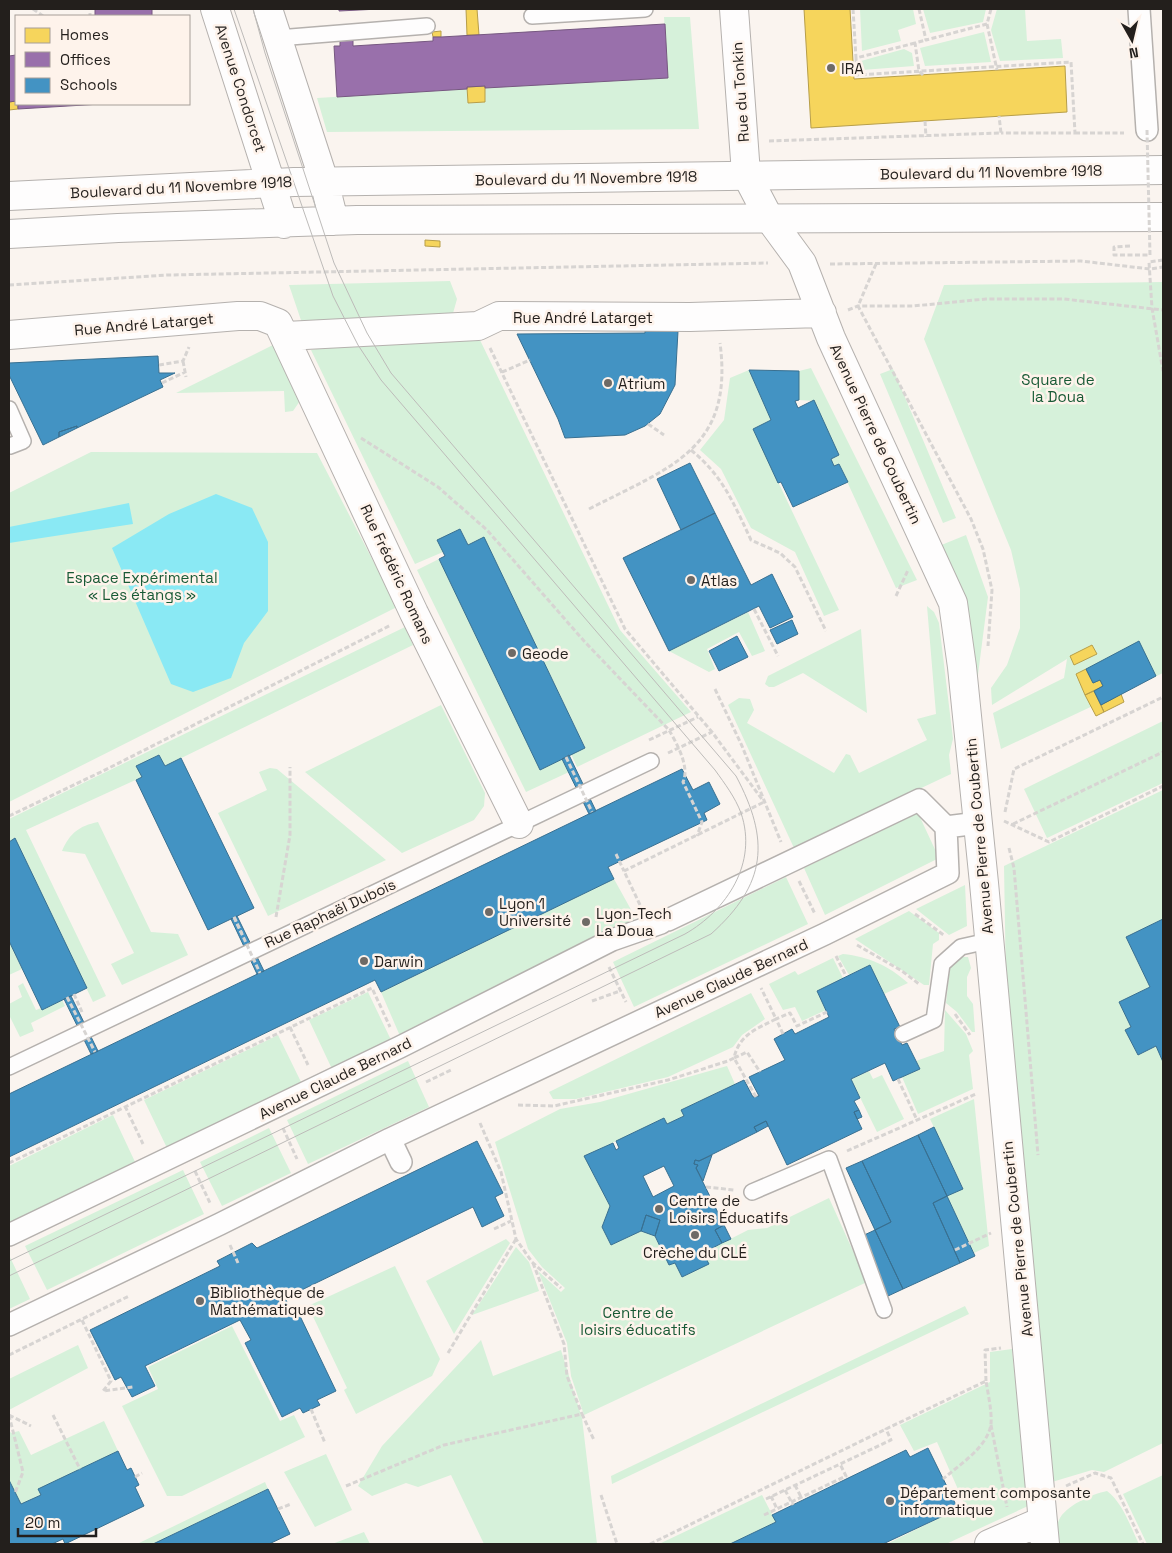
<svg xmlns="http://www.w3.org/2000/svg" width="1172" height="1553" font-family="'Space Grotesk',sans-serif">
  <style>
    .green { fill: #d6f1da }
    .water { fill: #8ae9f4 }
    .homes { fill: #f6d55c; stroke: #b79e49 }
    .offices { fill: #9970ab; stroke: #765880 }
    .schools { fill: #4393c3; stroke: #397091; fill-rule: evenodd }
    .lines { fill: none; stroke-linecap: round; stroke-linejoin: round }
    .service-casing { stroke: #b5b1ae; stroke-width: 18 }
    .pedestrian-casing { stroke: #b5b1ae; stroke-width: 24 }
    .minor-casing { stroke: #b5b1ae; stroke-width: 30 }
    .tertiary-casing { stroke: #b5b1ae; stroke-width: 30 }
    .path { stroke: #d7d4d2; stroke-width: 3; stroke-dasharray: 5 2.5; stroke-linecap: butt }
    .service { stroke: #fefdfd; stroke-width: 15 }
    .pedestrian { stroke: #fefdfd; stroke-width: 21 }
    .minor { stroke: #fefdfd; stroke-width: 28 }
    .tertiary { stroke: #fefdfd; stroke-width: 28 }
    .tram { stroke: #bdbbb9; stroke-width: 1 }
    .path-bridge { stroke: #d7d4d2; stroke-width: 3; stroke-dasharray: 5 2.5; stroke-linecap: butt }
    .poi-dot { fill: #6e6a66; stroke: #fef3eb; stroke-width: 2 }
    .labels { text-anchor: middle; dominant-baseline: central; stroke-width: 5; stroke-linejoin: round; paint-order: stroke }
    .poi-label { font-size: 15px; fill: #231f1c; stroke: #fef3eb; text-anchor: start }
    .street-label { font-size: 15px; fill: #231f1c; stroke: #fef3eb }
    .park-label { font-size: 15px; fill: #185a35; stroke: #fef3eb }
  </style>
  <rect width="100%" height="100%" fill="#faf4ef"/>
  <path class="green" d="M860,9h53l3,15 -18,6 3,11 -39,10z
    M923,9h63l-3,13 -53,11z
    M997,9h28l2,32 34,-2 2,19 -63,3 -9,-31z
    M664,17h26l9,112 -372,3 -10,-34 150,-9 1,14 17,-1v-14l183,-10z
    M984,32l7,30 -66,4 -5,-18z
    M904,49l8,4 2,13 -52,4 -1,-9z
    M450,281l7,18 -7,25 -146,5 -15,-44z
    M1163,282v391l-162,76 -8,-36 71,-35 3,-19 -75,46 -1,-17 16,-23 13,-37v-39l-9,-39 -87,-211 20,-54z
    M480,340l140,290 71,82 -114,55 -6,-13 14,-7 -101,-209 -16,7 -8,-16 -17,23 -28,12 -104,-214 26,-5z
    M275,344l27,54 -9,13 -8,1 -1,-21 -108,2z
    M811,368l106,212 -21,8 -57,-124 -5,2 -3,-7 8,-4 -25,-54 -15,-1v-29z
    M893,369l63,149 -13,5 -63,-149z
    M749,370l22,50 -18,9 86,181 -15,6 -29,-64 -44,-24 -30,-59 -21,-19 24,-30 6,-42z
    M91,452l226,1 80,154 -388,195v-309z
    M966,535l22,62 -12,93 -42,-142z
    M439,559l101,210 22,-10 7,13 -43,20 -109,-222z
    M927,606l7,6 5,11 14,116 -4,16 2,19 -157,74 -66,-143 11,-7 11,1 4,11 -7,13 87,50 12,-19 4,1 9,18 68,-33 -10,-21 19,-5z
    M748,612l17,39 -13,5 -13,-24 -32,17 8,20 -6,3 -40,-21z
    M405,627l8,18 -248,121 -6,-11 -22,11 5,11 -116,53 80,166 -13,6 -78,-163 -6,3v-23z
    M861,629l6,84 -64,-40 -29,14h-5l-4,-3 3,-8z
    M441,705l44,88 -1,13 -10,14 -72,33 -97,-81z
    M1163,721v62l-116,55 -23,-49z
    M270,768l7,1 109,91 -118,56 -50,-103 49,-23 -8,-18z
    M1163,790v129l-37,18 24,50 -31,15 12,25 -6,3 13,25 18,-9 7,16v381l-59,29 -12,-2 -40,12 -46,-496 -2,-120z
    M918,813l21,45 -114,57 -21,-47z
    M98,822l53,110 27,2 10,21 -66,30 -11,-21 23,-11 -49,-99 -23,-3c8,-18 17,-25 36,-29z
    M786,877l22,47 -174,83 -21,-45z
    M614,879l20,36 -1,8 -233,113 -19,-44z
    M965,885l2,41 -18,9 -33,-26z
    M909,911l30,22v7l-6,4 -4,41h-5l-69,-46z
    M9,941l13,28 -13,6z
    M843,954c26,3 45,11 65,29l-24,11 -14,-29 -21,10 -11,-19z
    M958,957h10l3,11 -4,9v19l6,8 2,28h-3l-15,-20 -11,-9 4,-36z
    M833,958l10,20 -26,13 9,19 -24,11 -7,-14 -12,3 -14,-26 26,-13 3,4z
    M23,983l13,27 26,-10 3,6 -34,17 3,8 -14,6 -11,-22v-11l13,-7 -4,-11z
    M368,992l23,48 -59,29 -23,-49z
    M751,993l14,26 -23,16 -9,12 -65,30 -92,22h-23l-4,-7z
    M945,1010l21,24 7,17 -4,4 4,34 -55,25 -16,-37 18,-8 -4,-8 28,-10z
    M278,1035l24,49 -135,64 -23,-48z
    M408,1061l21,46 -121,57 -21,-44z
    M727,1066l8,18 -54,26 3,6 -17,8 -3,-6 -79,38 25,50 -8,21 9,18 30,-14 14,5 14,29 6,-2 7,14 26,-13 -5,-11 45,-23 19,-2 62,-30 38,84 -283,133 -13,-39 -4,-33 -29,-72 23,21 4,-4 -23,-21 -14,-18 -33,-107 65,-33 40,-7z
    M869,1071l4,8 9,-4 22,44 -27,13 -26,-53z
    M974,1099l15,147 -15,7 -27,-57 16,-8 -33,-69z
    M113,1115l23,49 -127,61v-59z
    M269,1128l22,45 -69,33 -22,-44z
    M183,1170l21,44 -157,76 -22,-44z
    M506,1239l4,4 -56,91 -28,-53z
    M516,1247l13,15 10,29 -67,24z
    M9,1255l21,44 -21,10z
    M395,1266l45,93 -8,17 -76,38 -12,-24 3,-2 -39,-82z
    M965,1306l4,8 -357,170 -1,-8z
    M232,1326l48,95 14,-6 11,22 -123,59h-15l-45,-90 36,-17 -10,-22z
    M481,1340l12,36 68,-26 21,68 15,126h-113l-33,-69 -33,12 -12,-4 -34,13 -14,-10 24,-40z
    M78,1345l10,23 -79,42v-31z
    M1012,1349l16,157 -82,38h-59l78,-39 -28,-63 -23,9 -14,-26 90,-43v-30z
    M104,1421l14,30 -79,38 2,6 -20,9 -12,-24v-50l2,3 8,-2 12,24z
    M326,1454l26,56 -37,17 -31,-55z
    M1163,1475v69h-16l-24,-50z
    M265,1482l3,7 -115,55h-16z
    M1107,1491c16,12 23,35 32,53h-82c-1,-8 -2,-16 2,-24 6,-14 33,-26 48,-29z
    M762,1495l14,27 -6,3 -40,19h-71z
    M364,1532l6,12h-38z"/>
  <path class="water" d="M216,494l36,14 16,34v69l-24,32 -13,35 -38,14 -22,-8 -59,-136 57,-34z
    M129,503l4,21 -124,19v-16z"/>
  <path class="homes" d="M466,9h11l2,26h-12z
    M804,9h46l4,70 211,-13 2,46 -256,16z
    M441,31v6h-8l-1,-5z
    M485,86v16l-17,1 -1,-16z
    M16,101l2,8 -9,1v-8z
    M425,240l15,1v6l-15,-1z
    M1092,645l5,9 -23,11 -4,-9z
    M1086,669l7,14 7,-3 3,6 -18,9 -9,-21z
    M1094,691l10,21 -8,4 -11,-21z
    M1121,694l3,8 -20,10 -3,-7z"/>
  <path class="offices" d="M95,9h57v7h-57z
    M339,9h40l-40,2z
    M665,24l3,54 -183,10v-2l-18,1v2l-130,8 -3,-51h6v-7h13v7l80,-5v-4h8z
    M16,55v46l-7,1v-46z
    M18,104h83l-83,5z"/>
  <path class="schools" d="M645,331h33l-3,54 -15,29 -15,12 -20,9 -60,3 -7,-19 -41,-85 128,-1z
    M158,356l1,17h16l-15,7 3,7 -86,41v-2l-18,6v5l-16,8 -34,-70v-12z
    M749,370l50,1v29l-4,1 3,7 16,-8 25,55 -8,4 3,7 5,-2 9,18 -55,25 -12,-25 -3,1 -25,-54 18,-9z
    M77,426v2l-18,9v-5z
    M690,463l25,50 -34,17 -24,-51z
    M715,513l36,72 21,-11 21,43 -23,11 -11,-22 -90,45 -46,-93z
    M460,529l8,16 16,-8 101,211 -45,22 -101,-211 6,-3 -8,-16z
    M792,620l6,14 -21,10 -7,-14z
    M737,636l11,21 -29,14 -10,-20z
    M1139,641l17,35 -55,29 -7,-14 9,-5 -3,-6 -7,3 -7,-14z
    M159,755l6,11 16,-8 73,150 -46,22 -72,-150 6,-3 -6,-11z
    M569,755l27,56 -7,3 -27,-55z
    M682,769l11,21 16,-8 11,22 -16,9 3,7 -99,47 6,12 -233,113 -6,-12 -366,177v-63z
    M15,838l72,150 -45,22 -33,-69v-99z
    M237,916l27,55 -7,3 -26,-55z
    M1163,919v143l-7,-16 -18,9 -13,-25 6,-3 -12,-25 31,-15 -24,-50z
    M870,965l30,62 -6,2 8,16 5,-2 13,26 -27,12 -8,-18 -34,16 9,19 -6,3 5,9 -5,2 8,17 -75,36 -21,-44 -12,6 3,5 -58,29 -4,-1 -1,4 4,1 -2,3 28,57 -9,5 7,13 -19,10 6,11 -27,13 -7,-14 -6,2 -14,-29 5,-16 -14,-5 -5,16 -30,14 -9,-18 8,-21 -26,-50 29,-13 3,7 3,-2 -3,-7 48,-23 3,6 17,-8 -3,-6 63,-30 9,17 6,-1 -10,-19 36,-17 -11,-21 18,-10 3,5 34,-17 -12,-26zM664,1166l10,20 -21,11 -10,-21z
    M71,996l27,55 -7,3 -27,-55z
    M859,1110l3,7 -5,2 -3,-7z
    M766,1121l2,5 -11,6 -3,-5z
    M934,1127l29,62 -16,7 -29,-61z
    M918,1135l29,61 -14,7 27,60 -57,26 -28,-59 16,-8 -29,-61z
    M477,1141l26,52 -8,4 9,19 -22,11 -9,-20 -188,91 10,21 5,-3 36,75 -19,9 3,5 -17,8 -3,-5 -18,9 -37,-74 6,-3 -11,-20 -95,46 10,20 -23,11 -11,-20 -6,3 -25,-50 130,-64 -3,-5 35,-18 5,5z
    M712,1155l-9,26 -7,-13 2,-3 -4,-1 1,-4 4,1z
    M862,1161l29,61 -16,8 -29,-62z
    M947,1196l28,60 -15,7 -27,-60z
    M646,1215l14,5 -5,16 -14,-5z
    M724,1225l7,14 -9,4 -7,-13z
    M875,1230l28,59 -15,7 -28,-59z
    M928,1448l30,61 -75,35h-153l46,-22 -4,-7 134,-65 4,7z
    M118,1451l9,19 4,-2 8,17 -4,2 9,19 -79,38 -2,-5 -11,5h-43v-64l12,24 20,-9 -3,-6z
    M268,1489l22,45 -21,10h-116z"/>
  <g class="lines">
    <g class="service-casing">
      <path id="service" d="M532,16l113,-7
        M278,38l149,-12
        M9,409l14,32 -13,5
        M903,1034l31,-14 8,-56 19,-17 27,-6
        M9,1067l642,-306
        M752,1192l77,-33 55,151"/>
    </g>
    <g class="pedestrian-casing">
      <path id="pedestrian" d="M1139,9l8,121
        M668,920l251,-120 27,27
        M390,1139l11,23
        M9,1235l391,-188 212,-107 49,-17
        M9,1325l211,-101 170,-85 435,-205 123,-61 -2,-46 32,-4"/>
    </g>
    <g class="minor-casing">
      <path id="minor" d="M734,9l12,165 23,44 33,45 29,75 122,265 9,64 22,216 61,661
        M9,335l229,-19h22l18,7 136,290 105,211
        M286,336l192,-10 21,-10 191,1 132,-4
        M989,1544l53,-23"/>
    </g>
    <g class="tertiary-casing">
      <path id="tertiary" d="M215,9l69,215
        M268,9l56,172 10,40
        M9,196l285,-14 869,-12
        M9,234l109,-6 239,-8 806,-3"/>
    </g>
    <path class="path" d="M33,9l10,7
      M853,9l3,49
      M919,9l7,31 61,-16 4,-15
      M90,13v3
      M987,24l10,46
      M915,43l-59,15 1,17 214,-13 4,71h-74
      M923,75l-4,-4 -4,-28 11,-3
      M925,121l1,16
      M1075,133h49
      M769,141l232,-8 -2,-17
      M1130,246l-16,1v8h36
      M1163,260l-14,2 3,46 11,63
      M830,264l251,-3 69,8 13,-2
      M876,264l-18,42 113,213 12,30 9,41 -4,56
      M9,285l159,-10 600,-12
      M848,310l10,-4h55l73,-7h78l99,11
      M490,348l135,281 87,103 52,70
      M183,361l3,16
      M159,365l24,-4 6,-14
      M502,372l28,-12
      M162,383l23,-11
      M648,424l16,11
      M361,438l77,49 49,43 97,111 85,89c8,14 21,37 14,52l19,40 -5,14
      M691,450c32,26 43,54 60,90l29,13 15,14 31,64
      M589,509c81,-42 145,-59 131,-166
      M896,596l12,-26
      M754,609l24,47
      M715,689l27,57 39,96
      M649,740l49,-23
      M668,753l44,-21
      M1005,812l9,-43 149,-72
      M9,816l94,-45 288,-146
      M1004,821l45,21 114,-56
      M1013,824l150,-72
      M1009,848l5,20 24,287
      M616,854l8,17
      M799,881l16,33
      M640,905l-16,-34 140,-69
      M915,914l30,22
      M234,917l8,17
      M276,917l14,-82v-68
      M857,945l45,26 17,13
      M836,956l10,20
      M609,967l17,35
      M74,994l8,18
      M592,1001l28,-10
      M955,1014l15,21
      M290,1027l18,38
      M783,1034l-7,-15 14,-6 7,13 30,-14
      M898,1079l19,41
      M426,1082l27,-13
      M756,1097l-22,-39 13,-6 13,20
      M518,1105l36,1 114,-26 60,-19 6,-3c5,-23 22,-29 42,-39l-15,-31
      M125,1106l18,38
      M480,1123l21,49 15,67 16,23 29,26
      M283,1128l14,31
      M847,1151l129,-57
      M9,1163l363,-175 18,39
      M195,1171l15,32
      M706,1187l28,3
      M494,1229l17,-8
      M230,1245l8,18
      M955,1250l36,-17
      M533,1263l31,81 3,32 15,38
      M82,1320l29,61 -8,10 30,-4
      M448,1353l68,-114
      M9,1355l120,-59
      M986,1381l-1,-31 16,-2
      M311,1409l14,34
      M9,1415l14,57 -8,21
      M9,1415l22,11
      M53,1415l27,54
      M991,1425l16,82
      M135,1477l7,-4
      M795,1485l6,12
      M346,1486l98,-41 138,-31 12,26
      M1066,1486l29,-13 16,5 32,66
      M785,1490l8,15
      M601,1495l16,49
      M771,1496l6,13
      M766,1499l125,-59 -5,-11 100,-48c2,13 6,30 5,43 -3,23 -32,41 -48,55
      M278,1509l13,-5
      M764,1515l82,-39 -6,-12
      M650,1544l236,-115"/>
    <use href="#service" class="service"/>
    <use href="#pedestrian" class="pedestrian"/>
    <use href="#minor" class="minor"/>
    <use href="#tertiary" class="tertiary"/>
    <path class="tram" d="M9,1261l676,-327c42,-24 73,-71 56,-121 -6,-16 -16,-29 -26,-43l-334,-390 -23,-35 -25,-49 -99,-287
      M9,1276l702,-342c56,-50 59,-94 25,-158l-345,-403 -24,-40 -33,-70 -69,-210 -12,-44"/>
    <path class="path-bridge" d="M1147,130l3,125
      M566,757l26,55
      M234,917l26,56
      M67,997l28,55"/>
  </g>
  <g class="poi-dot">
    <circle cx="831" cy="68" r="5"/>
    <circle cx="608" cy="383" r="5"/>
    <circle cx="691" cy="580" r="5"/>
    <circle cx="512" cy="653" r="5"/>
    <circle cx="489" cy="912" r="5"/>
    <circle cx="586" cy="922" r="5"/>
    <circle cx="364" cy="961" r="5"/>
    <circle cx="659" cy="1209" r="5"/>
    <circle cx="695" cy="1235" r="5"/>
    <circle cx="200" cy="1301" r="5"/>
    <circle cx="890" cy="1501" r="5"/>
  </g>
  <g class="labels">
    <g class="poi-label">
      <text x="841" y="68">IRA</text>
      <text x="618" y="383">Atrium</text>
      <text x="701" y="580">Atlas</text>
      <text x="522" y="653">Geode</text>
      <text x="499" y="903">Lyon 1<tspan x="499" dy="17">Université</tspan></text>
      <text x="596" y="913">Lyon-Tech<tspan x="596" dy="17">La Doua</tspan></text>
      <text x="374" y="961">Darwin</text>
      <text x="669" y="1200">Centre de<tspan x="669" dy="17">Loisirs Éducatifs</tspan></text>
      <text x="695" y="1252" text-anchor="middle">Crèche du CLÉ</text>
      <text x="210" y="1292">Bibliothèque de<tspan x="210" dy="17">Mathématiques</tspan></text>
      <text x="900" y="1492">Département composante<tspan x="900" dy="17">informatique</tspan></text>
    </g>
    <g class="street-label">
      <text transform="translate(241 88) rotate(72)">Avenue Condorcet</text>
      <text transform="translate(740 92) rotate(-94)">Rue du Tonkin</text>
      <text transform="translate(991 172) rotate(-1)">Boulevard du 11 Novembre 1918</text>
      <text transform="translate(586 178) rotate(-1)">Boulevard du 11 Novembre 1918</text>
      <text transform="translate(181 187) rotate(-3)">Boulevard du 11 Novembre 1918</text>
      <text x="583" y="317">Rue André Latarget</text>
      <text transform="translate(144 324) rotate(-5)">Rue André Latarget</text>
      <text transform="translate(876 434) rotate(65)">Avenue Pierre de Coubertin</text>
      <text transform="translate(397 574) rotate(65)">Rue Frédéric Romans</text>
      <text transform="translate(979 836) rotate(-95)">Avenue Pierre de Coubertin</text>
      <text transform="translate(330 913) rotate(-25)">Rue Raphaël Dubois</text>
      <text transform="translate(731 978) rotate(-25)">Avenue Claude Bernard</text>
      <text transform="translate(335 1078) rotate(-26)">Avenue Claude Bernard</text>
      <text transform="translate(1017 1239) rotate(-96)">Avenue Pierre de Coubertin</text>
    </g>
    <g class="park-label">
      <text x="1058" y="379">Square de<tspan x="1058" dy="17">la Doua</tspan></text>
      <text x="142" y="577">Espace Expérimental<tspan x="142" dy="17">« Les étangs »</tspan></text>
      <text x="638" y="1312">Centre de<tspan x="638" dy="17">loisirs éducatifs</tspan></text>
    </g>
  </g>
  <rect width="1172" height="1553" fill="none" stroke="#231f1c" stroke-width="20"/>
  <rect x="15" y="15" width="175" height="90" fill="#fef3eb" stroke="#a69e98"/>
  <rect x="25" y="28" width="25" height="15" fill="#f6d55c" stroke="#a69e98"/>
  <text x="60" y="40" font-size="15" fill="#231f1c">Homes</text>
  <rect x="25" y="52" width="25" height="15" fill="#9970ab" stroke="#a69e98"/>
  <text x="60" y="65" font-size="15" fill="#231f1c">Offices</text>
  <rect x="25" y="78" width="25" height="15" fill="#4393c3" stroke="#a69e98"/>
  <text x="60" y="90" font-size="15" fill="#231f1c">Schools</text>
  <g transform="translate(1132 40) rotate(172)" stroke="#fef3eb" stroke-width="4" paint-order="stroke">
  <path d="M0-4L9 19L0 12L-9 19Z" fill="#231f1c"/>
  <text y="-8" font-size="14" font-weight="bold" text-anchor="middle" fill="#231f1c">N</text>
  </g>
  <path d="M18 1528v8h78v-8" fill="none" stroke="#231f1c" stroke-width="2.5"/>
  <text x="25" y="1528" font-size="15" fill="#231f1c" stroke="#fef3eb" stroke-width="4" paint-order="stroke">20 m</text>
</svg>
